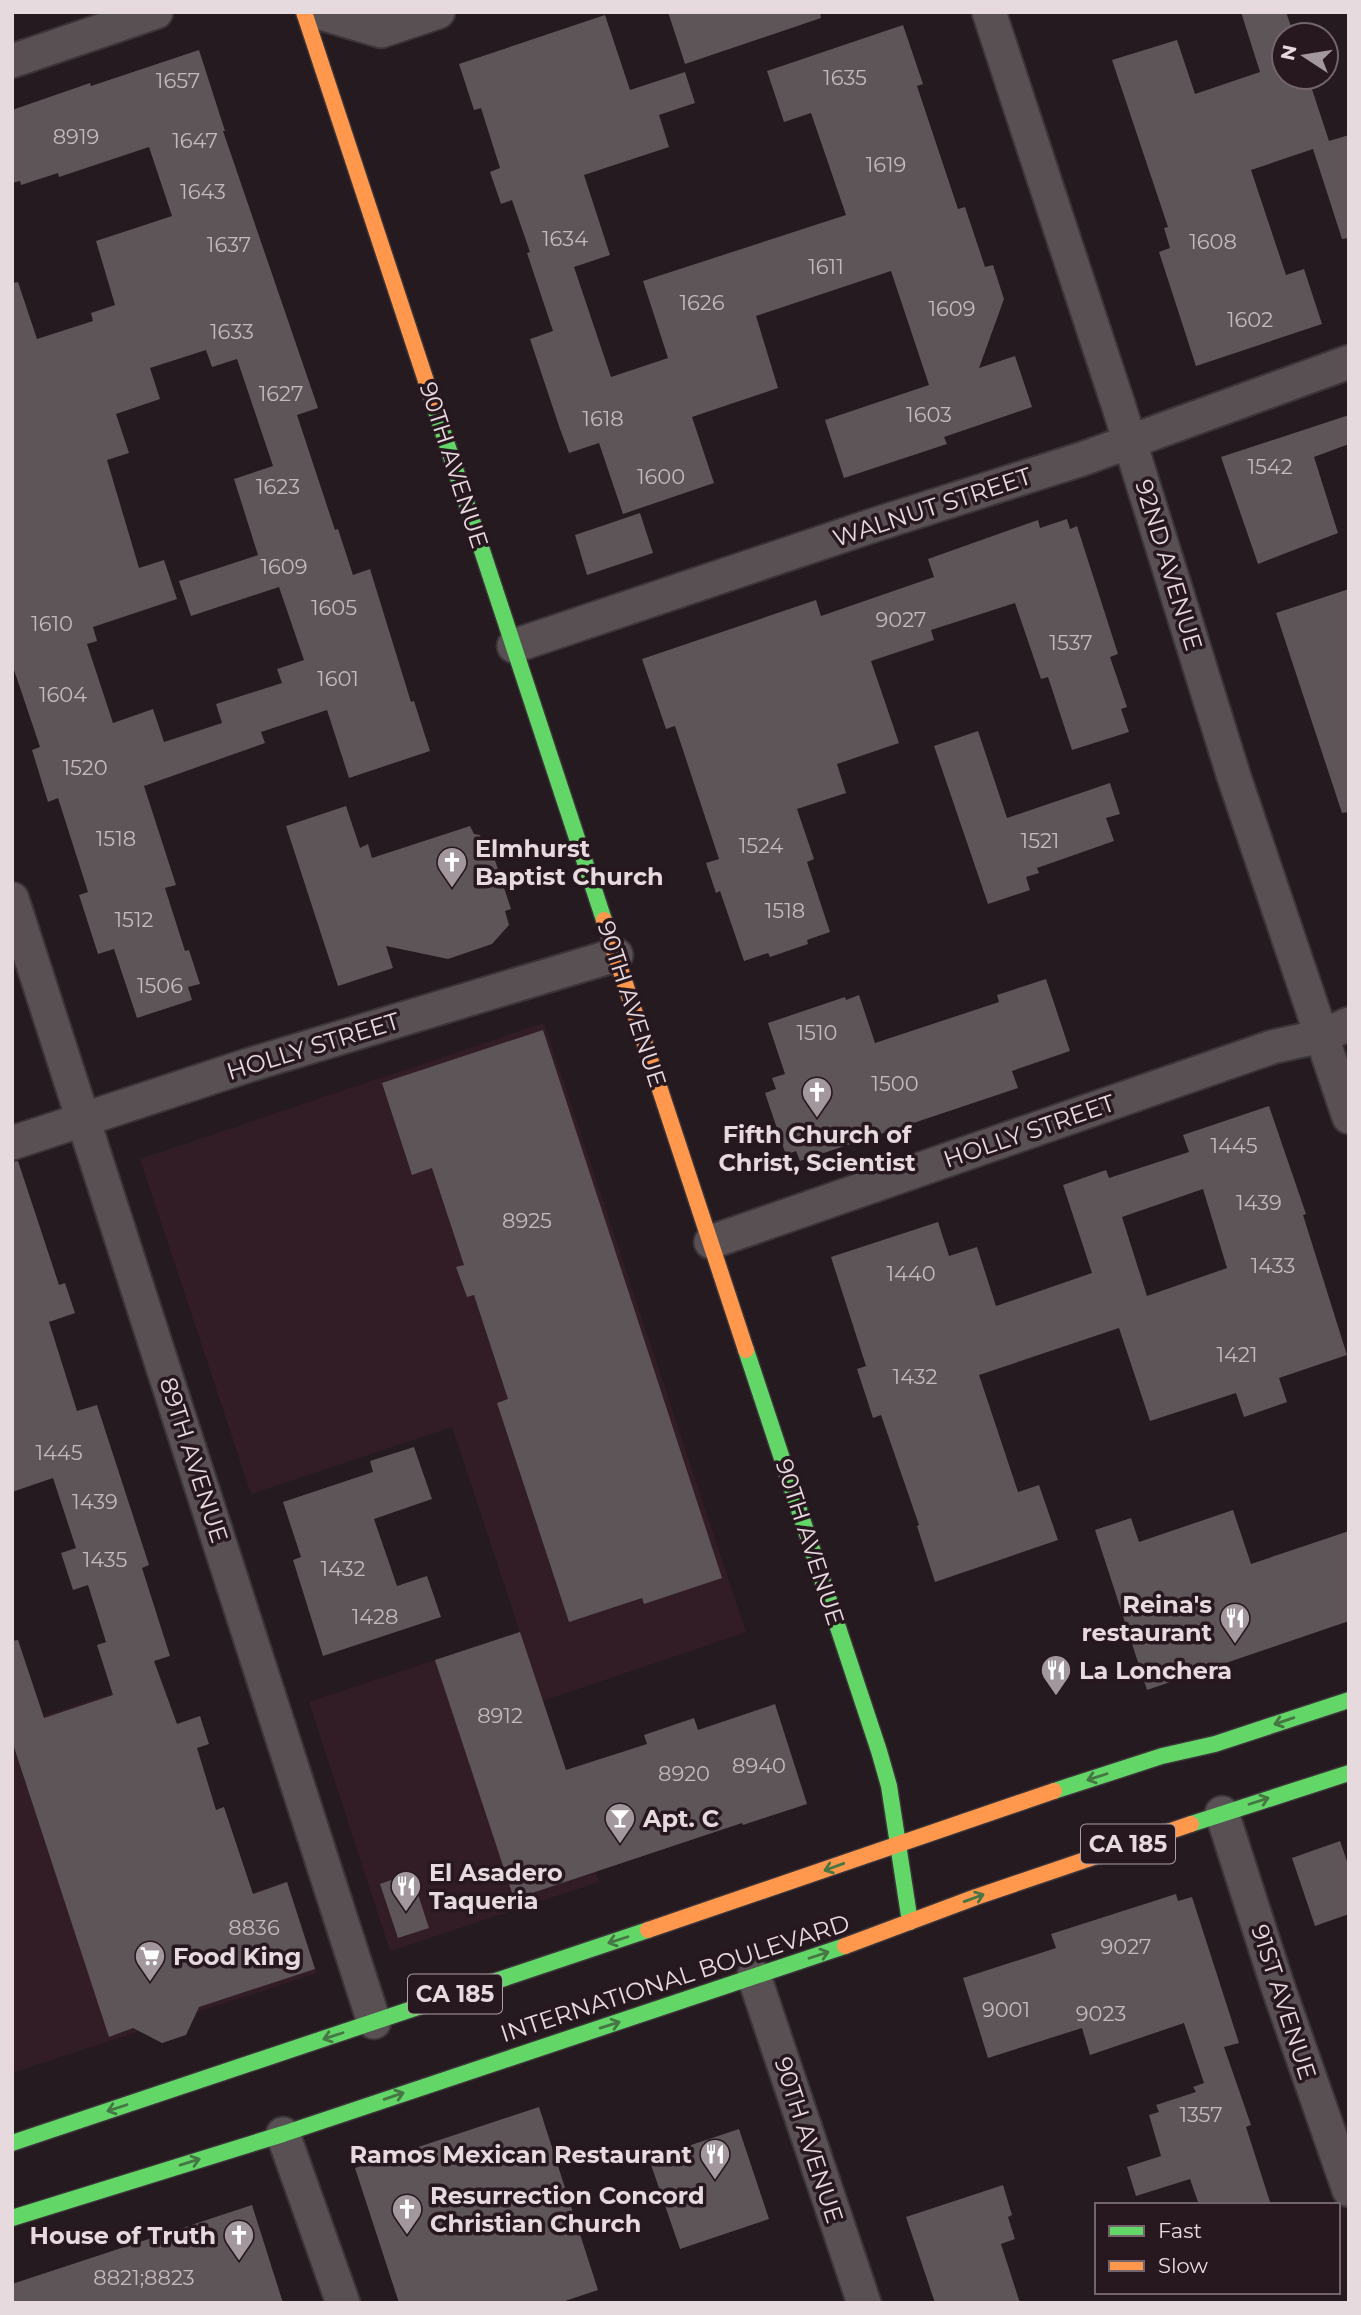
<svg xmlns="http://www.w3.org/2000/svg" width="1361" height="2315" font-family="Montserrat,sans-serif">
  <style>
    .built { fill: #321d26 }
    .building { fill: #5e5559; fill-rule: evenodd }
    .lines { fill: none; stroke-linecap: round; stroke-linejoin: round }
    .street-casing { stroke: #3b3438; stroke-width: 37 }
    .fast-casing { stroke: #3b3438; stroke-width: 19 }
    .slow-casing { stroke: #3b3438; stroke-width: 19 }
    .street { stroke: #595054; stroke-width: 33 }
    .fast { stroke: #63d668; stroke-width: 16 }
    .slow { stroke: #ff974d; stroke-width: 16 }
    .oneway { stroke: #457643 }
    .labels { text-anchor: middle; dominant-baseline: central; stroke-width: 7; stroke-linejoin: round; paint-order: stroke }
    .number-label { font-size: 21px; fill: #c4b9be }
    .shield { fill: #27171e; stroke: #ada0a5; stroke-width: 2 }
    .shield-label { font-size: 23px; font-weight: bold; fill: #e6dadf }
    .street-label { font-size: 24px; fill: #e6dadf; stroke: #27171e }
    .poi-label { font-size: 24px; font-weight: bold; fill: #e6dadf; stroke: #27171e; text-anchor: start }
  </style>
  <rect width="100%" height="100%" fill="#241a1f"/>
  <path class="built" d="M544,1023l202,609 -203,69 56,181 -209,69 -81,-249 211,-70 -68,-205 -201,67 -111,-335z
    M116,1692l73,221 98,-32 30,92 -305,100v-347z"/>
  <path class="building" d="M668,12h152l1,6 -136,46z
    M1241,12h45l8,23h-10v42h24l21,64 20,-6v103l-7,1 -29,-90 -62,21 35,105 18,-6 18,55 -126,42 -37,-114 11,-4 -6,-20 4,-1 -56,-167 65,-20 18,54 65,-22z
    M605,15l25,75 55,-18 10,31 -36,12 10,32 -85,28 26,80 -36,12 37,110 57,-19 -25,-77 203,-66 -35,-102 -27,9 -17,-51 136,-46 20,59 -6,2 41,123 7,-2 20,60 8,-2 11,34 -25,69 36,-12 17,51 -88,30 3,7 -103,34 -19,-58 104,-35 -38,-114 -135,45 22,72 -86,29 22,66 -91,31 -24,-71 -30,10 -9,-24 -30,-90 23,-8 -26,-78 3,-1 -18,-52 -11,4 -11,-32 10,-4 -19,-60 -7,2 -15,-46z
    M199,50l26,81h-2l95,277 -21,7 38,115 3,-1 15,46 17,-6 41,133 3,-1 16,50 -81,27 -22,-68 -66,22 4,11 -121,43 32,99 -11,3 20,63 4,-1 11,34 -12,3 4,13 -55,18 -23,-69 -16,5 -19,-59 9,-3 -30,-94 -10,4 -16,-52 8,-3 -28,-83v-381l6,-1 19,57 56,-18 -2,-8 24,-8 -19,-64 76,-25 -23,-69 -90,30 -1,-4 -37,12 -1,-4 -8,2v-73l78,-27 1,3zM206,350l6,17 25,-8 36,107 -39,13 24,76 -79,26 12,35 88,-29 25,73 -27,9 5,14 -66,21 6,19 -58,19 -11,-33 -40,14 -26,-79 10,-3 -4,-14 84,-28 -13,-39 -25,8 -32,-108 22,-7 -13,-39 44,-15 -10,-31z
    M1349,415v29l-35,13 24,76 -80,31 -37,-107z
    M640,513l13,40 -66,22 -12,-40z
    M1067,519l3,10 7,-3 41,128 -8,3 17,50 -6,2 8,23 -57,18 -24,-73 -7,2 -26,-76 -84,27 3,10 -63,21 28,82 -62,21 9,29 -49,16 17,50 -7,3 23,70 -23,8 1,4 -38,13 -2,-4 -24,8 -24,-70 -4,2 -10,-30 13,-4 -44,-133 -9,3 -24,-70 174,-59 5,16 113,-39 -6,-18 110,-39 2,8z
    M1349,589v223l-7,1 -66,-200z
    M978,731l29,87 103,-35 10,31 -14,4 8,23 -77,27 2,5 -13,4 4,13 -42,14 -54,-158z
    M346,806l14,42 8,-4 4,14 98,-32 4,8 6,1 6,18 6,-2 19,58 -6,2 4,14 -17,19 -44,15 -62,-13 7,22 -55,18 -52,-160z
    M1046,979l24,72 -58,20 6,17 -218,73 -4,-10 -10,4 -21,-62 11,-4 -4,-11 13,-4 -17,-51 77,-26 1,3 13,-5 16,48 124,-41 -2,-7z
    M543,1030l179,548 -78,26 -2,-6 -73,24 -72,-219 11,-4 -34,-104 -7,2 -11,-30 8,-2 -32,-97 -20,7 -30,-92z
    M1269,1106l37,108 -3,1 44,140 -68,23 8,24 -43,15 -8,-24 -86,28 -31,-93 -140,47 39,117 21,-7 19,55 -123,42 -18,-56 2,-1 -38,-110 -8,3 -16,-49 9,-3 -35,-109 107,-35 11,34 28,-9 19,59 96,-33 -29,-88 43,-15 3,8 80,-26 -6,-17zM1203,1189l24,79 -80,28 -25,-79z
    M18,1161l41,124 6,-2 10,30 -26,9 28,89 20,-6 52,160 -7,3 28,88 -16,5 23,63 23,-8 9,28 -12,4 19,62 8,-3 29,87 34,-12 28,87 -116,38 -13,28 -24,8 -29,-15 -24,9 -97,-296v-100l6,-1 26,78 69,-23 -16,-50 9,-3 -18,-57 -15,5 -12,-37 15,-5 -23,-70 -41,14v-330z
    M414,1447l18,52 -58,20 23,67 30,-10 14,41 -118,39 -30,-96 8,-3 -18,-55 90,-30 -3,-11z
    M1233,1510l18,54 98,-33v90l-202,69 -52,-160 36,-12 8,24z
    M520,1632l46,138 81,-26 -3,-9 50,-17 4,12 77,-26 32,100 -64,21 -1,-2 -228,76 -79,-239z
    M1340,1841l9,26v47l-34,12 -23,-68z
    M411,1873l18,55 -31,10 -18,-54z
    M1176,1894l2,7 14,-4 47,146 -15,4 27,78 -5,2 25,78h-72l-9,-26 -54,17 -9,-29 34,-11 -12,-41 10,-3 -3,-7 40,-13 -3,-5 11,-4 -20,-60 -94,32 -8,-27 -94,30 -25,-80 93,-30 -5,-14z
    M539,2107l59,183 -39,13h-160l-44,-135z
    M739,2129l30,90 -89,30 -31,-90z
    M1003,2185l9,30 -4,2 7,22 -14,5 19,59h-85l-29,-86z
    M252,2205l31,98h-271v-19z"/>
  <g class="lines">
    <g class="street-casing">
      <path id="street" d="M317,12l64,19 57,-19
        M989,12l130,395 115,370 115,340
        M12,61l144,-49
        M514,646l360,-121 208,-66 267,-97
        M12,899l362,1123
        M12,1143l237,-78 367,-110
        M711,1242l561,-195 50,-11 27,-12
        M1222,1813l55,171 72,206
        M754,1976l110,327
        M283,2134l60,169"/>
    </g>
    <g class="fast-casing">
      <path id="fast" d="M432,399l172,521
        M746,1350l133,401 10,35 21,136
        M1054,1791l108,-35 53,-12 134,-44
        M1191,1824l158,-51
        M12,2143l636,-213
        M12,2218l271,-84 562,-188"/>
    </g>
    <g class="slow-casing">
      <path id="slow" d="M304,12l128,387
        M604,920l142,430
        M648,1930l406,-139
        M845,1946l131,-49 215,-73"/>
    </g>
    <use href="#street" class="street"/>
    <use href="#fast" class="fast"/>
    <use href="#slow" class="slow"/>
  </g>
  <defs><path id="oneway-shaft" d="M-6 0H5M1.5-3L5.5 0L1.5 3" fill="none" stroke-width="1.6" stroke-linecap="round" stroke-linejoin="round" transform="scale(1.75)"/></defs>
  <g class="oneway">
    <use href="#oneway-shaft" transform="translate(1284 1721) rotate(161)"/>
    <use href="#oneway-shaft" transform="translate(1097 1777) rotate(162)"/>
    <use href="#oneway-shaft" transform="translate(1259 1801) rotate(-18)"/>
    <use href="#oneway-shaft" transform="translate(834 1867) rotate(160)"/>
    <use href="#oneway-shaft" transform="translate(974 1898) rotate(-20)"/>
    <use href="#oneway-shaft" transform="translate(618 1940) rotate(162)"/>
    <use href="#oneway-shaft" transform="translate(819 1955) rotate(-18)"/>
    <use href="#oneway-shaft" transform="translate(610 2025) rotate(-17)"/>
    <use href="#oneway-shaft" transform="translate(333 2036) rotate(162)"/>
    <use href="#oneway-shaft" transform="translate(394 2096) rotate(-19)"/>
    <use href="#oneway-shaft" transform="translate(117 2108) rotate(162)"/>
    <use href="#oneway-shaft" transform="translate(190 2162) rotate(-17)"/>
  </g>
  <defs>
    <g id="church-pin" transform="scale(1.575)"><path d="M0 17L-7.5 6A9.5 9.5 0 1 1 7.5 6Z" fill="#a2979c" stroke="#27171e"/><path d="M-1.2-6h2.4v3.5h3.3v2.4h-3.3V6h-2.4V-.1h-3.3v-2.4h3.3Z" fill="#fff"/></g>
    <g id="restaurant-pin" transform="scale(1.575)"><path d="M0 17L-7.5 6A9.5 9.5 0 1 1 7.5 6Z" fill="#a2979c" stroke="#27171e"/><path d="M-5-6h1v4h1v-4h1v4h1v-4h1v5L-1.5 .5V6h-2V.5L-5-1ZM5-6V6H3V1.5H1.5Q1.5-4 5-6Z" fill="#fff"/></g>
    <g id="bar-pin" transform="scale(1.575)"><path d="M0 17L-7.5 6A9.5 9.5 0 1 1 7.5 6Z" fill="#a2979c" stroke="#27171e"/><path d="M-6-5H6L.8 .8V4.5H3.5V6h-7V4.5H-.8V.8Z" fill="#fff"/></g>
    <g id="supermarket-pin" transform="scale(1.575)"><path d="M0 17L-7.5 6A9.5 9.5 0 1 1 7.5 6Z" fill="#a2979c" stroke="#27171e"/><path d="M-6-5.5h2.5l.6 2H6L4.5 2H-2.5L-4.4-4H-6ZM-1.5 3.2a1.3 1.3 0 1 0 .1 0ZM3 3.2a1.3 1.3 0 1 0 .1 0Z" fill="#fff"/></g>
  </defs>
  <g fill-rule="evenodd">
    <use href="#church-pin" x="452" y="862"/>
    <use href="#church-pin" x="817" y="1092"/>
    <use href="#restaurant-pin" x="1235" y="1618"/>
    <use href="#restaurant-pin" x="1056" y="1670"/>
    <use href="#bar-pin" x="620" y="1818"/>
    <use href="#restaurant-pin" x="406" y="1886"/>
    <use href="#supermarket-pin" x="150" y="1956"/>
    <use href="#restaurant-pin" x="715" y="2154"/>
    <use href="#church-pin" x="407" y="2209"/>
    <use href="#church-pin" x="239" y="2235"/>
  </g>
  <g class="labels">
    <g class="number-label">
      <text x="845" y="77">1635</text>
      <text x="178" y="80">1657</text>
      <text x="76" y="136">8919</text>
      <text x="195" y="140">1647</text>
      <text x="886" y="164">1619</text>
      <text x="203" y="191">1643</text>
      <text x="565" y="238">1634</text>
      <text x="1213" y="241">1608</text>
      <text x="229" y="244">1637</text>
      <text x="826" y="266">1611</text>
      <text x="702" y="302">1626</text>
      <text x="952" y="308">1609</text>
      <text x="1250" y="319">1602</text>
      <text x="232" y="331">1633</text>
      <text x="281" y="393">1627</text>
      <text x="929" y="414">1603</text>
      <text x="603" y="418">1618</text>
      <text x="1270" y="466">1542</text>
      <text x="661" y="476">1600</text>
      <text x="278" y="486">1623</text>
      <text x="284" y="566">1609</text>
      <text x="334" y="607">1605</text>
      <text x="901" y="619">9027</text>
      <text x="52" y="623">1610</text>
      <text x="1071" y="642">1537</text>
      <text x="338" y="678">1601</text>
      <text x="63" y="694">1604</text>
      <text x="85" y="767">1520</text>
      <text x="116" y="838">1518</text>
      <text x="1040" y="840">1521</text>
      <text x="761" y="845">1524</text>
      <text x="785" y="910">1518</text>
      <text x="134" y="919">1512</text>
      <text x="160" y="985">1506</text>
      <text x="817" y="1032">1510</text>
      <text x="895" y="1083">1500</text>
      <text x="1234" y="1145">1445</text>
      <text x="1259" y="1202">1439</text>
      <text x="527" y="1220">8925</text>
      <text x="1273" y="1265">1433</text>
      <text x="911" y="1273">1440</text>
      <text x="1237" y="1354">1421</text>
      <text x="915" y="1376">1432</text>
      <text x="59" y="1452">1445</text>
      <text x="95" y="1501">1439</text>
      <text x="105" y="1559">1435</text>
      <text x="343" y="1568">1432</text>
      <text x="375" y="1616">1428</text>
      <text x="500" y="1715">8912</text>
      <text x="759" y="1765">8940</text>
      <text x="684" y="1773">8920</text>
      <text x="254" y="1927">8836</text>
      <text x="1126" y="1946">9027</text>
      <text x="1006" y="2009">9001</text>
      <text x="1101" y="2013">9023</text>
      <text x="1201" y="2114">1357</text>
      <text x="144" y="2277">8821;8823</text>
    </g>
    <g class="shield">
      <rect x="1081" y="1824.5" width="94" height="39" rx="5"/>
      <rect x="408" y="1974.5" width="94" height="39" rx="5"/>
    </g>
    <g class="shield-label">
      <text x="1128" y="1844">CA 185</text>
      <text x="455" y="1994">CA 185</text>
    </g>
    <g class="street-label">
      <text transform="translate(454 465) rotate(72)">90TH AVENUE</text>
      <text transform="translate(932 507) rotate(-18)">WALNUT STREET</text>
      <text transform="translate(1169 565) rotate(73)">92ND AVENUE</text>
      <text transform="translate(632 1004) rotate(72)">90TH AVENUE</text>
      <text transform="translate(313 1046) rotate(-17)">HOLLY STREET</text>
      <text transform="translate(1029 1131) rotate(-19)">HOLLY STREET</text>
      <text transform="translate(194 1460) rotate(72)">89TH AVENUE</text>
      <text transform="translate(810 1542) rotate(72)">90TH AVENUE</text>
      <text transform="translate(675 1978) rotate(-18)">INTERNATIONAL BOULEVARD</text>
      <text transform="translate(1284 2002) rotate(72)">91ST AVENUE</text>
      <text transform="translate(809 2140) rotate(72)">90TH AVENUE</text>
    </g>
    <g class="poi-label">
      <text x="475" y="848">Elmhurst<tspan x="475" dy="28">Baptist Church</tspan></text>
      <text x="817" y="1134" text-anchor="middle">Fifth Church of<tspan x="817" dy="28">Christ, Scientist</tspan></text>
      <text x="1212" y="1604" text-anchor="end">Reina's<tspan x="1212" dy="28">restaurant</tspan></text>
      <text x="1079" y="1670">La Lonchera</text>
      <text x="643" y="1818">Apt. C</text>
      <text x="429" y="1872">El Asadero<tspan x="429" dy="28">Taqueria</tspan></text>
      <text x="173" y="1956">Food King</text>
      <text x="692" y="2154" text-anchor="end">Ramos Mexican Restaurant</text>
      <text x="430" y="2195">Resurrection Concord<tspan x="430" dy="28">Christian Church</tspan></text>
      <text x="216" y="2235" text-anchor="end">House of Truth</text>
    </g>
  </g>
  <rect width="1361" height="2315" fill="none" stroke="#e6dadf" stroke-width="28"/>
  <rect x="1095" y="2203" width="245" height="91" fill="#27171e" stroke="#73656b" stroke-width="2"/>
  <rect x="1109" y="2226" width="35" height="10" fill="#63d668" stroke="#73656b" stroke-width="2"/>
  <text x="1158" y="2238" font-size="21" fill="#e6dadf">Fast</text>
  <rect x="1109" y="2261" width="35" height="10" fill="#ff974d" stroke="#73656b" stroke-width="2"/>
  <text x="1158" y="2273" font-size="21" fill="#e6dadf">Slow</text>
  <g transform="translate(1305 56) rotate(282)"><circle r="33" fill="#27171e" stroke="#73656b" stroke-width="2"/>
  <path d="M0-5L12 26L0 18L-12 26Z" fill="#a2979c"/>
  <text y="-10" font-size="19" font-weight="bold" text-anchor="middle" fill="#e6dadf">N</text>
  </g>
</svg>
